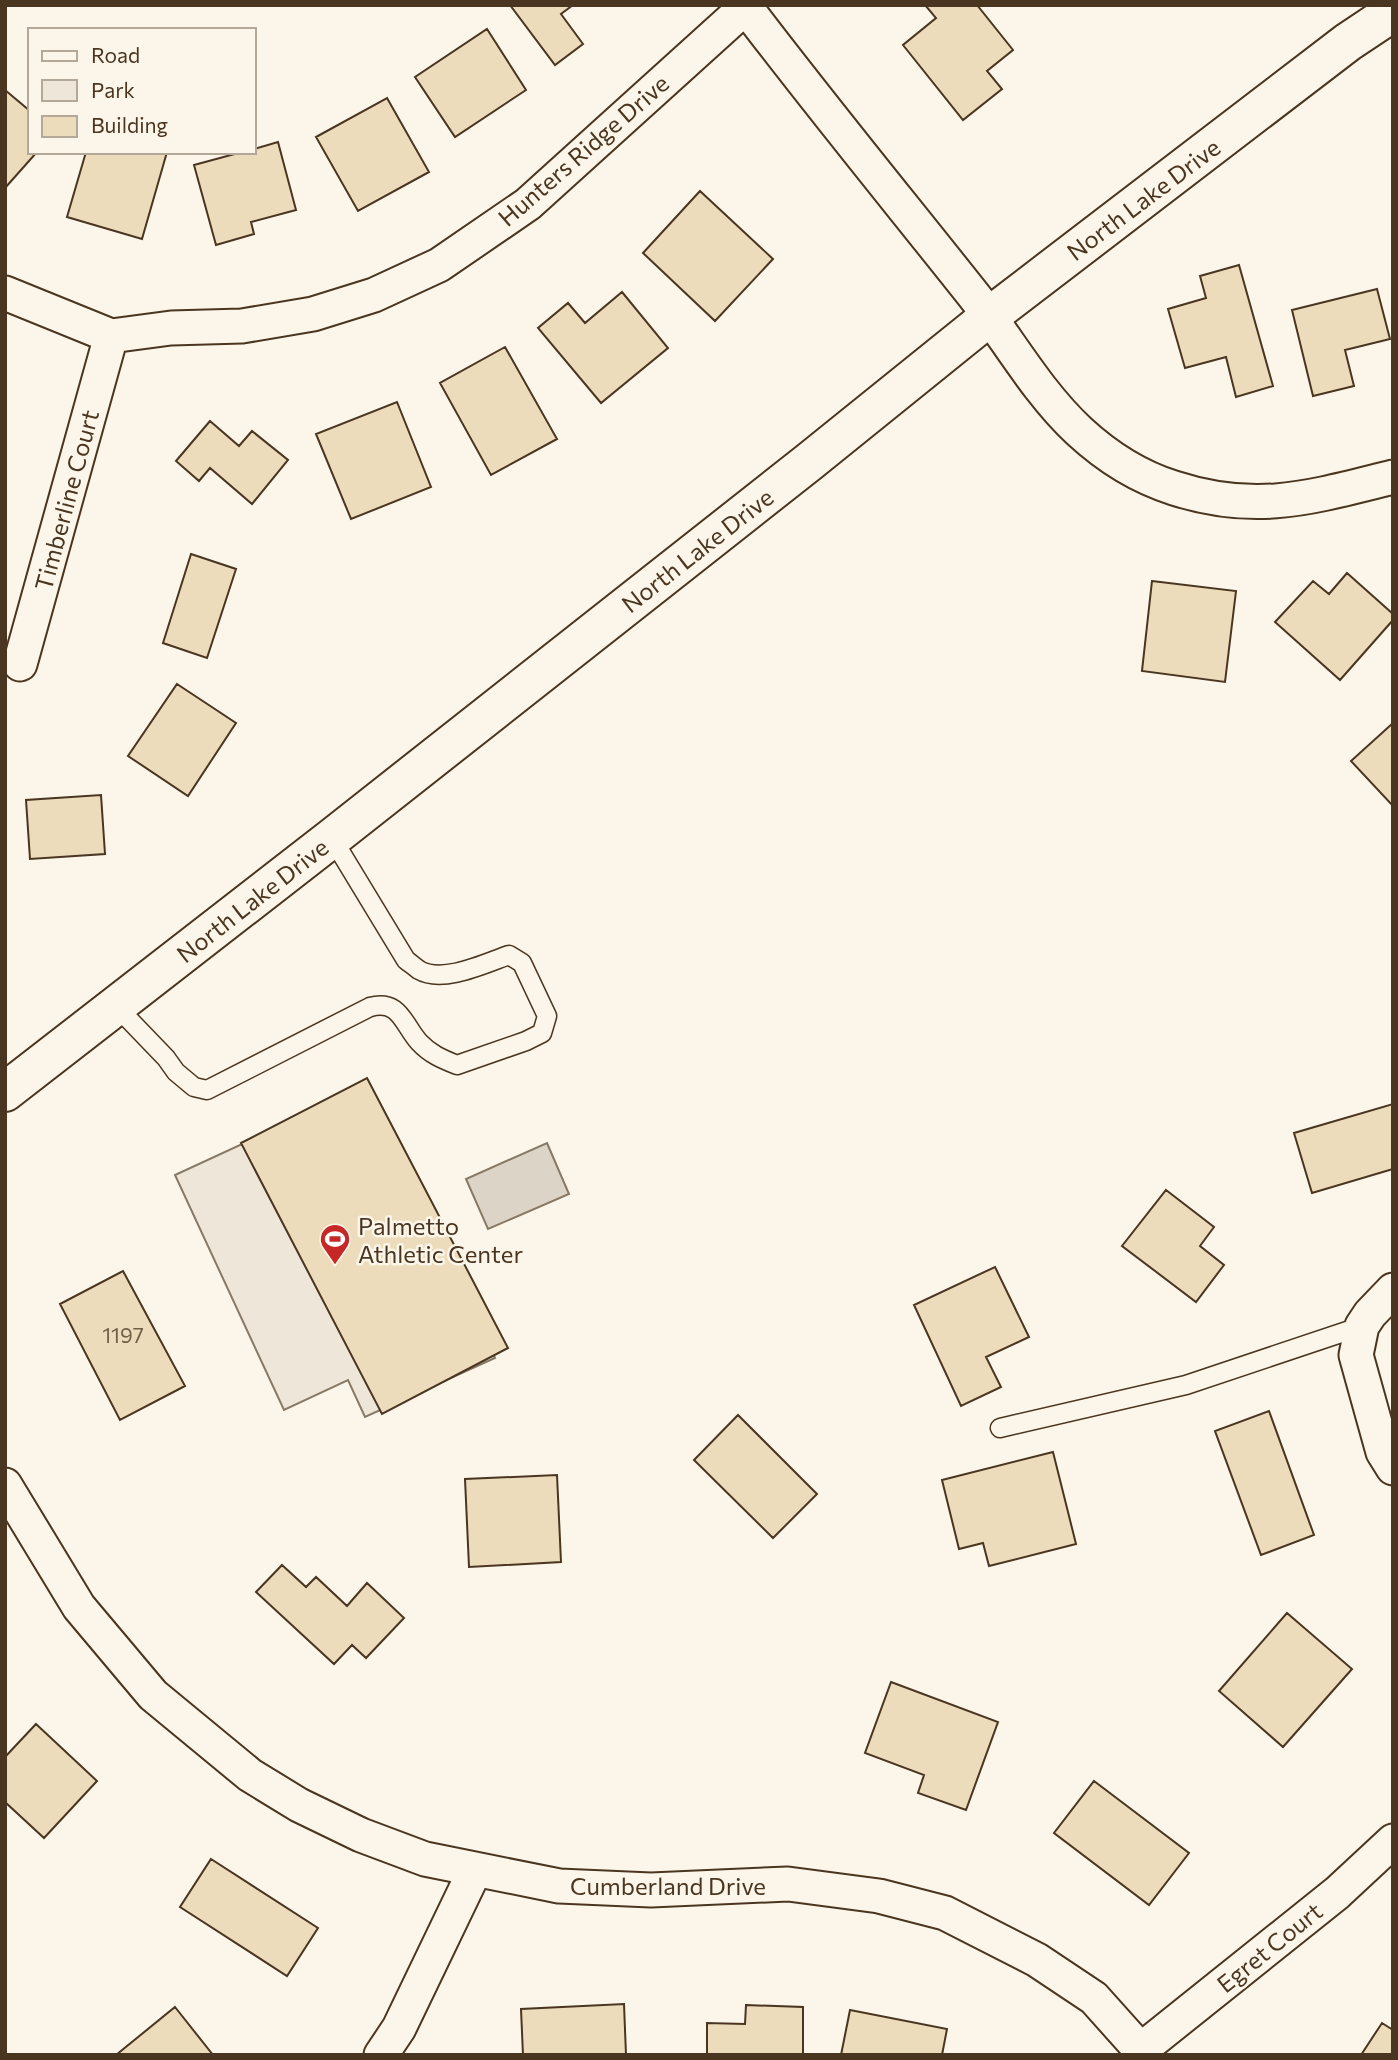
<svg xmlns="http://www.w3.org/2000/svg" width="1398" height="2060" font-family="Commissioner,sans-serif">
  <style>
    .green { fill: #ede6d9; stroke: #887966; stroke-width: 2 }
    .water { fill: #dcd4c6; stroke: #887966; stroke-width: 2 }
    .building { fill: #ecdcbc; stroke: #4a3520; stroke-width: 2 }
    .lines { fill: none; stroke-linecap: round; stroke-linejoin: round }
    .service-casing { stroke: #4a3520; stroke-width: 21 }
    .minor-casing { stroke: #4a3520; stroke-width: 37 }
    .secondary-casing { stroke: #4a3520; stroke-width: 42 }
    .service { stroke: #fbf6e9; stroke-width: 18 }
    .minor { stroke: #fbf6e9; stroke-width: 33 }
    .secondary { stroke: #fbf6e9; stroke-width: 38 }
    .labels { text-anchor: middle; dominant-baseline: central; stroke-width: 5; stroke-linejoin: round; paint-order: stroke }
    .number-label { font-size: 21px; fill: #725f47 }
    .street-label { font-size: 24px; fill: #4a3520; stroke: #fbf6e9 }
    .poi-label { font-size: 24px; fill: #4a3520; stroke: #fbf6e9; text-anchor: start }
  </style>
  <rect width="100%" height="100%" fill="#fbf6e9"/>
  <path class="green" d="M368,1086l127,272 -130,59 -17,-37 -64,30 -109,-235z"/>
  <path class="water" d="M547,1143l22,51 -81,35 -22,-50z"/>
  <path class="building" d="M510,5h63l-12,9 22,30 -28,21z
    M925,5h52l36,45 -26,21 15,18 -39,31 -60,-75 33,-27z
    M487,29l39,61 -71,47 -40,-60z
    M5,90l25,21v41h7l-32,36z
    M387,98l42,74 -71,39 -42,-74z
    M278,142l18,68 -45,12 3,12 -38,11 -22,-80 48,-13h12v-3z
    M86,152h81l-25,87 -75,-22z
    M700,191l73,68 -58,62 -72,-68z
    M1239,265l34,121 -37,11 -10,-40 -41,11 -17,-59 38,-11 -6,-22z
    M1377,289l13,50 -45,11 9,36 -41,10 -21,-86z
    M622,292l46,56 -67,55 -63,-75 30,-25 17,20z
    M505,347l52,92 -66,36 -51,-92z
    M397,402l34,85 -80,32 -35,-85z
    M210,421l29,25 13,-15 36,29 -36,44 -42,-36 -11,13 -23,-20z
    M191,554l45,15 -29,89 -44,-15z
    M1347,573l46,41v6l-53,60 -65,-58 38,-41 16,13z
    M1152,581l84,10 -11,91 -83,-11z
    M177,684l59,39 -48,73 -60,-40z
    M1393,723v83l-42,-45z
    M101,795l4,59 -75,5 -4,-59z
    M367,1078l141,270 -126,66 -141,-271z
    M1393,1104v65l-81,24 -18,-60z
    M1166,1190l48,37 -14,19 24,19 -28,37 -74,-56z
    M995,1267l34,70 -43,20 15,30 -40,19 -47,-101z
    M123,1271l62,115 -65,34 -60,-116z
    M1269,1411l45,124 -53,20 -46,-124z
    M738,1415l79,79 -44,44 -79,-78z
    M1053,1452l23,92 -87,22 -6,-23 -24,6 -17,-69z
    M557,1475l4,87 -92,5 -4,-88z
    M282,1565l24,22 10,-10 31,29 20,-23 37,35 -38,40 -14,-13 -18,19 -78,-72z
    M1287,1613l65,56 -69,78 -64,-56z
    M891,1682l107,40 -32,88 -48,-17 6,-18 -59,-22z
    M36,1724l61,57 -53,57 -39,-36v-45z
    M1094,1781l95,72 -40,52 -95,-72z
    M211,1859l107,69 -31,48 -107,-69z
    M624,2004l2,51h-103l-2,-46z
    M746,2005l57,2v48h-96v-32l38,1z
    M175,2007l38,48h-97z
    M850,2010l97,19 -5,26h-101z
    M1382,2023l11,7v25h-32z"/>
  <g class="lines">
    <g class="service-casing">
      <path id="service" d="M115,1005l51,53 10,14 18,15 13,3 163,-83c30,-8 33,17 49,35 11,12 23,17 38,23l69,-24 16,-8 5,-17 -25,-53 -13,-8c-23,8 -66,29 -90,15 -4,-3 -9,-7 -13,-10l-74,-122
        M1000,1428l186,-43 176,-59"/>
    </g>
    <g class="minor-casing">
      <path id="minor" d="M744,5c75,99 154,195 231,292 34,44 63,96 104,134 27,25 60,46 95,57 83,27 138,9 219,-11
        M5,293l106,43 60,-8 71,-2 71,-12 61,-19 65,-30 89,-61 220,-199
        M20,664l91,-328
        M1393,1290l-23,24 -8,12 -6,29 27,97 10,16
        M5,1485l74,122 74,88 97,80 49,30 62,30 64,24 134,27 92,4 137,-6 91,12 66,17 92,47 57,38 51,57
        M1142,2049l195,-156 56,-52
        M381,2055l18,-27 76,-158"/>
    </g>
    <g class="secondary-casing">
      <path id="secondary" d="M5,1092l327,-254 477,-376 181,-146 358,-274 45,-30"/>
    </g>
    <use href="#service" class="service"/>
    <use href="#minor" class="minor"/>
    <use href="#secondary" class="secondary"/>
  </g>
  <defs>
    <g id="stadium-pin" transform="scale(1.575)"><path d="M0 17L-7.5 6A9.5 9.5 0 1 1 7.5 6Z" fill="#c62828" stroke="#fbf6e9"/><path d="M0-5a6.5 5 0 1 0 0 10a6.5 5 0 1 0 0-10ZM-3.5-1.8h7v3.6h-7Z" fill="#fff"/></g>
  </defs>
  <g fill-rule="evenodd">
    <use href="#stadium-pin" x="335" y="1239"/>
  </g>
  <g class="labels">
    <g class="number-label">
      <text x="123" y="1334">1197</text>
    </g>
    <g class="street-label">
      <text transform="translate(583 150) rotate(-41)">Hunters Ridge Drive</text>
      <text transform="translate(1143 199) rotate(-37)">North Lake Drive</text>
      <text transform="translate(66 500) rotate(-75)">Timberline Court</text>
      <text transform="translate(697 550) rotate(-38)">North Lake Drive</text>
      <text transform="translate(252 900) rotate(-38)">North Lake Drive</text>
      <text x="668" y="1885">Cumberland Drive</text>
      <text transform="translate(1269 1947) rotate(-39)">Egret Court</text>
    </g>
    <g class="poi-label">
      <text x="358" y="1225">Palmetto<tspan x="358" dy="28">Athletic Center</tspan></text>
    </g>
  </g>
  <rect width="1398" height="2060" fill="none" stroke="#4a3520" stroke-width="14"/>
  <rect x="28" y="28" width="228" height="126" fill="#fbf6e9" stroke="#b4a999" stroke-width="2"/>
  <rect x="42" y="51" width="35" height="10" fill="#fbf6e9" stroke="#b4a999" stroke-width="2"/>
  <text x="91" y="63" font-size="21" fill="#4a3520">Road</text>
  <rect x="42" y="80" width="35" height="21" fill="#ede6d9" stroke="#b4a999" stroke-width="2"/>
  <text x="91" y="98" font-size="21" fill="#4a3520">Park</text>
  <rect x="42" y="116" width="35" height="21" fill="#ecdcbc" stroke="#b4a999" stroke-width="2"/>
  <text x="91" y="133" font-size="21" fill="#4a3520">Building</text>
</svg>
